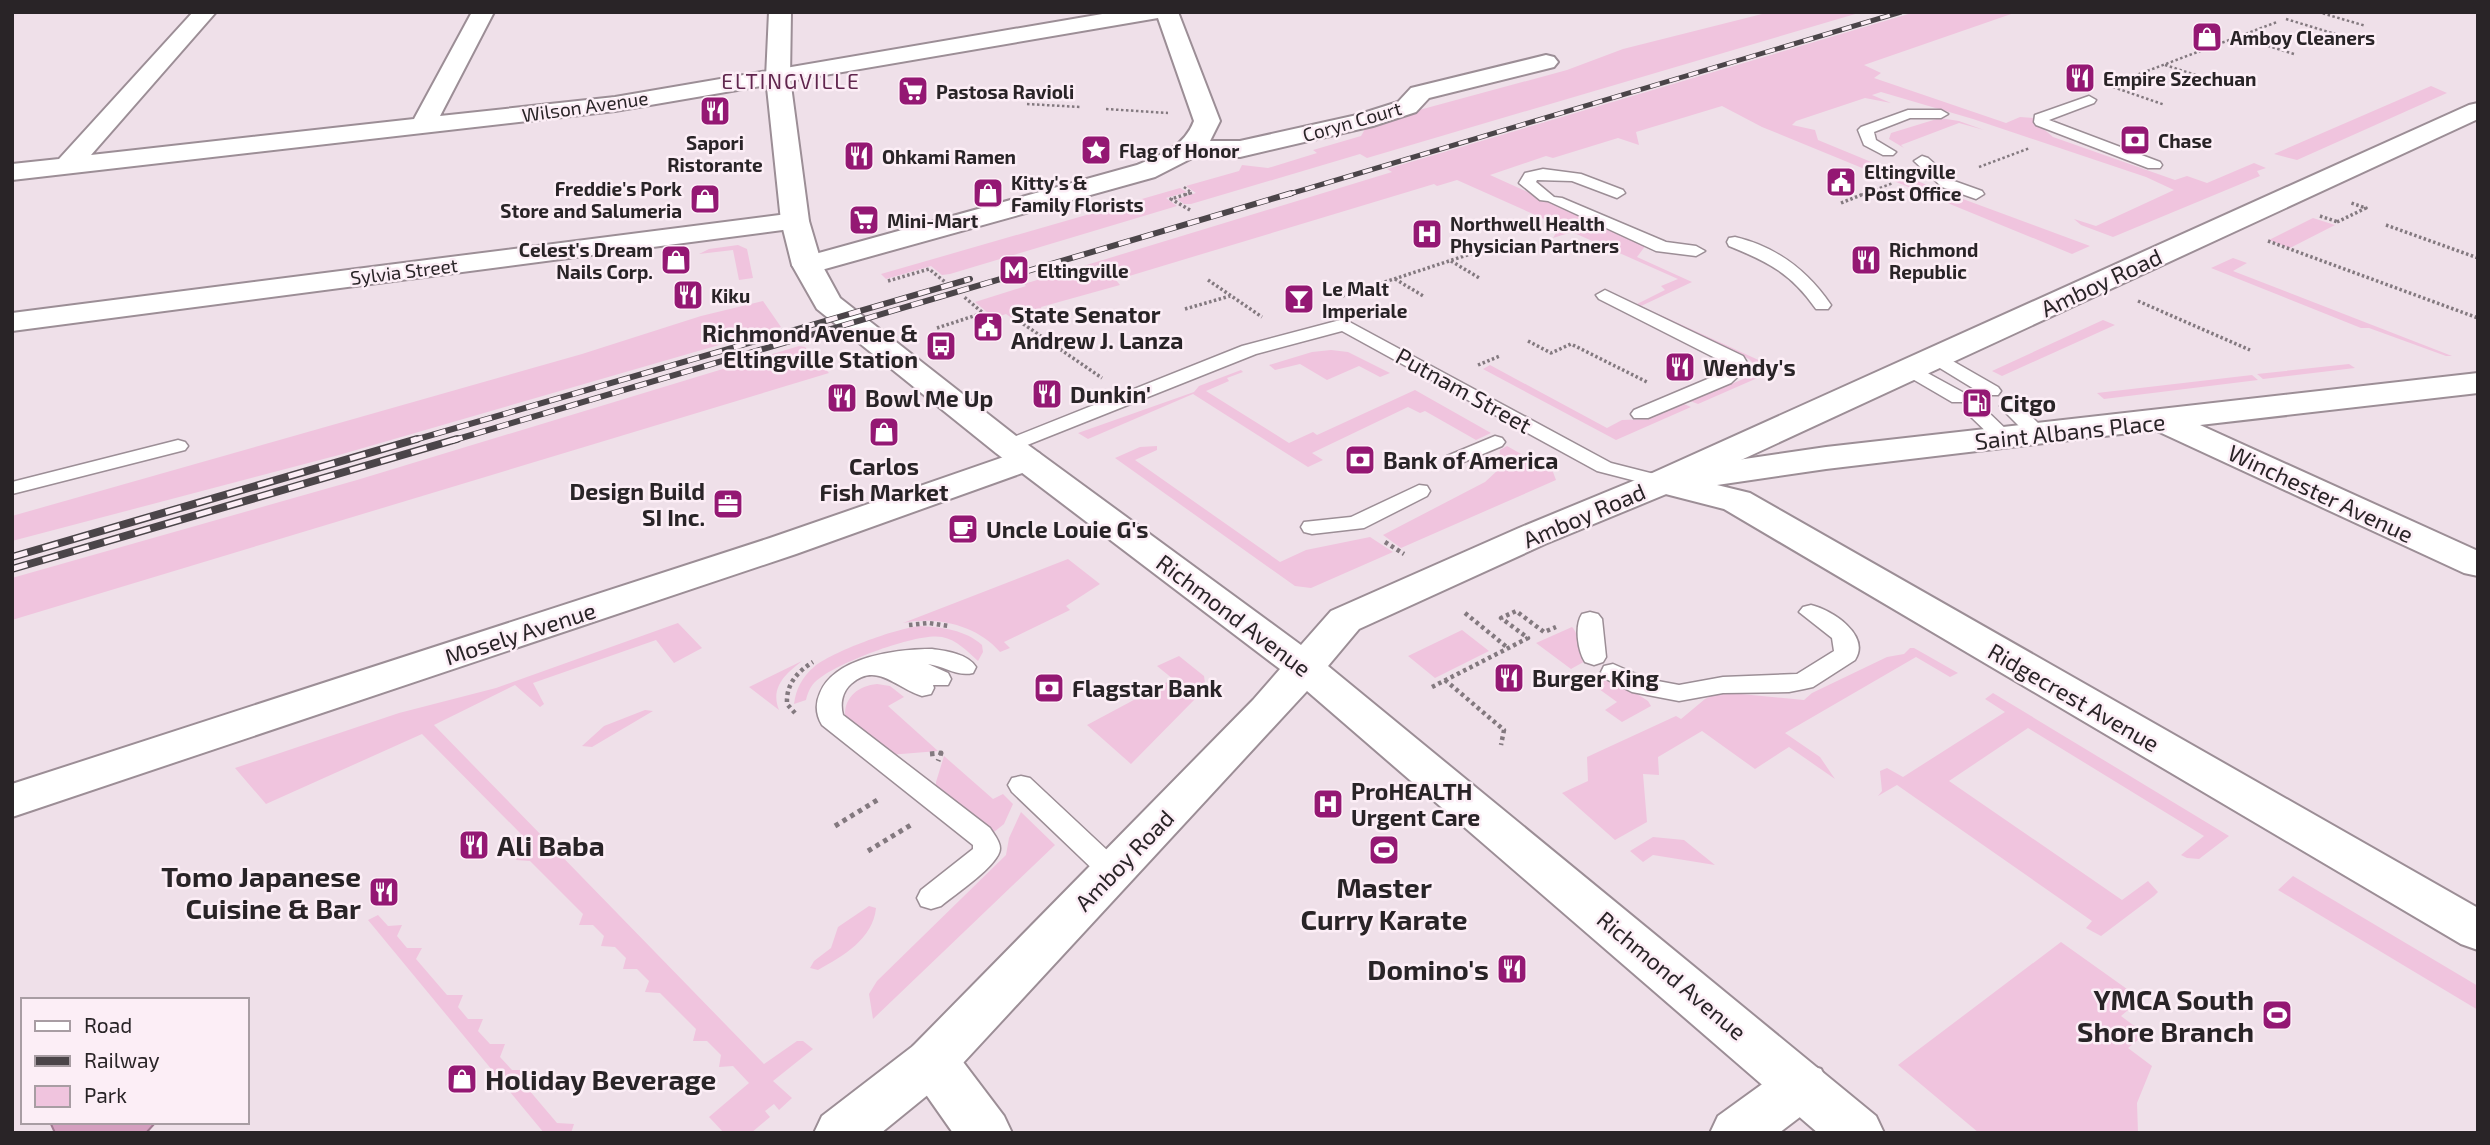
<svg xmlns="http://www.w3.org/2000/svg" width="2490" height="1145" font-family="'Exo 2',sans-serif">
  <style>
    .green { fill: #f0c4de }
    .water { fill: #d49fbf; stroke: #a17a91; stroke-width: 2 }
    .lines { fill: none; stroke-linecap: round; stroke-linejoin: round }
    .service-casing { stroke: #9c8e96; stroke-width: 3 }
    .minor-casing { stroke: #9c8e96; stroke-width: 4 }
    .secondary-casing { stroke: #9c8e96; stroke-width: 4 }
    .path-far3 { stroke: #83797f; stroke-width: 2.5; stroke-dasharray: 2.5 2.5; stroke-linecap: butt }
    .path-far2 { stroke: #83797f; stroke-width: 3.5; stroke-dasharray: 2.5 2.5; stroke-linecap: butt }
    .path-far1 { stroke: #83797f; stroke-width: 4.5; stroke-dasharray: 3.5 3.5; stroke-linecap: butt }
    .path { stroke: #83797f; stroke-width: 5; stroke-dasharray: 4.5 4.5; stroke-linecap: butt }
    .service { fill: #fff; fill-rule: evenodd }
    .minor { fill: #fff; fill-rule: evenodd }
    .secondary { fill: #fff; fill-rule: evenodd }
    .rail-far2-casing { stroke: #4b4549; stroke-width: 5 }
    .rail-far1-casing { stroke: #4b4549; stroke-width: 6 }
    .rail-casing { stroke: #4b4549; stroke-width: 8 }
    .rail-far2 { stroke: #fceef6; stroke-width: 3.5; stroke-dasharray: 10; stroke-linecap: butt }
    .rail-far1 { stroke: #fceef6; stroke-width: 4.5; stroke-dasharray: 12; stroke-linecap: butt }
    .rail { stroke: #fceef6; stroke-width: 5; stroke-dasharray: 16; stroke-linecap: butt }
    .labels { text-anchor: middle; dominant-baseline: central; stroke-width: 5; stroke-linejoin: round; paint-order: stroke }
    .far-poi-label { font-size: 19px; font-weight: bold; fill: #292427; stroke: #fceef6; text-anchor: start }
    .far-street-label { font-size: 19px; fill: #292427; stroke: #fceef6 }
    .far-neighbourhood-label { font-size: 21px; letter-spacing: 2px; fill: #60254d; stroke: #fceef6 }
    .street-label { font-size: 23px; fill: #292427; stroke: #fceef6 }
    .poi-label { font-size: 23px; font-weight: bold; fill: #292427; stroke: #fceef6; text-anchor: start }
    .near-poi-label { font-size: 28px; font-weight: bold; fill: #292427; stroke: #fceef6; text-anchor: end }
  </style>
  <rect width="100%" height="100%" fill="#efe0e9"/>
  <path class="green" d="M1770,12h92l-495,146 -7,-4 -169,50h-7l-7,-5 19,-6 -10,-7 53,-15 3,-6 26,3 49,-15 -4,-3 48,-14 3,-5 -1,-4 23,-8 181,-49 56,-21z
    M1915,12h102l-153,53 17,8 -7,5 132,45 14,-6 14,1 -1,2 20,17 122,43 12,-4 20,7 47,-20 12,5 -9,3 3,5 -147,61 -32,-12 -7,-6 22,7 78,-36 -28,-13 -173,-58 -92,-27 -9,3 19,8 -26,-5 -69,23 -4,4 23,5 3,10 126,52 146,54 -18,8 -310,-127 -40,-21 -86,26 3,13 -21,-7 -65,20 -7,-2 -56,19 156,70 -9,12 55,25 -51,24 137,63 -80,35 -8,-3 63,-26 4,-8 -8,-8 -114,-54 30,-15 -4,-4 17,-7 -106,-47 -19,6 7,-12 -103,-46 -20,6 -3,-2 -318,96 4,5 -79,22 1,3 -27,10 -9,-6 -12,4 -19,-16 51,-16 -2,-2 368,-112 -5,-3z
    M2431,86l16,7 -150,67 -23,-6z
    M1940,118l19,3 25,9 -25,-7 -58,22 3,3 -15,-9 2,-6z
    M1180,188l7,4 -21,6 11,8 -227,68 -8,1 -11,-9 -45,13 -5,-5z
    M2313,218l22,7 -45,23 -21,-8z
    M738,245l9,4 6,29 -14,2 -6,-30 -34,4 10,-5z
    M2233,258l14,5 -14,8 219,85h-6l-77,-28h-8l-150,-60z
    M763,301l18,26 -442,128 -327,86v-25l570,-162 119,-38z
    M2103,320l12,5 -113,51 -10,-5z
    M799,346l6,1 24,26 -817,247v-42l345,-98z
    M1331,350l17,2 42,21 -10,4 -21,-11 -32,14 -27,-16 -25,6 -6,-5 43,-13z
    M2349,364l6,4 -92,11 -6,-5z
    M1490,365l117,63 15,-8 26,-1 36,-15 7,3 -75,33 -133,-71z
    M1241,370l2,2 -16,6 2,3 -23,10 83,52 24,-11 4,3 98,-45 76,43 -15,7 -51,-29 -5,2 -12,-6 -96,46 11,7 -15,7 -115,-73 -105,45 -10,-6 116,-41 5,-6z
    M2252,375l6,5 -154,19 -7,-6z
    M1157,446v4l-22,10 145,102 26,-12 64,-13 23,15 -82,36 -16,-2 -180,-128 25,-11z
    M1507,446l46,26 3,8 -155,68 -18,-13 102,-53 13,-12 2,-20z
    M1068,559l32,25 -34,22 4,4 -66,32 6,6 -10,4c-23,-27 -63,-36 -97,-29z
    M678,623l24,25 -28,15 -18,-23 -123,43 11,21 -4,3 -25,-22 -81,40 330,339 33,-23h6l10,8 -40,32 19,17 -13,12 -5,-6 -9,7 5,6 -19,16h-27l-15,-16 40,-34 -16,-17 -14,1 2,-12 -14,-14h-14l3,-12 -36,-36 -15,-1 4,-11 -12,-12h-14l3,-11 -11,-11 -14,-1 3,-10 -11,-11h-14l4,-11 -53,-53 -14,-1 4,-9 -10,-10 11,-7 -99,-100 -156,70 -31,-36 164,-55 97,-25z
    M920,626c21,1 46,4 62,19l1,7 -5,9c-11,-10 -21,-21 -36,-24 -24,-5 -102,25 -122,41 -8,5 -12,13 -14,22l-12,4c2,-15 8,-27 20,-37 17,-15 83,-39 106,-41z
    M1572,627c8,8 4,20 15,33l-16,9 -35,-26z
    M1462,630l27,21 -54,27 -27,-22z
    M1910,648h4l44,25 -8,4 -34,-20 -131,76 35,24 15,22 -46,-32 -34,22 -53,-38 -44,26 1,18 -16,-1 4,48 -32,18 -53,-47 26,-12 -1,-24 89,-41 5,3 24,-20 15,-7 84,8 8,-7 75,-36 17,-3z
    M1179,656l25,20 1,7 -10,16 -64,65 -44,-39 86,-46 -16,-13z
    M802,661c-17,13 -32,27 -23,49l-30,-23z
    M1608,675l40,26 3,5 -29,16 -17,-12 12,-8 -18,-13 6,-3 -7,-6z
    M877,684l13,2 14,11 -16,9 50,45 -49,4 -44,-38c-1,-20 13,-31 32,-33z
    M1993,693l236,143 -30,23 -12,-1 -6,-3 23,-19 -176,-108 -79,53 173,119 26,-19 10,11 -4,4 -53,40 -15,-8 6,-7 -195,-136 -19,11 4,-5 -2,-20 7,-3 16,9 102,-65 -20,-13z
    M645,710l8,1 -61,36 -10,-1 22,-20z
    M944,756l49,43 10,-5 10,10 -9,20 -10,8 -40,-33 -18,-7v-10z
    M1021,812l34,33 -182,174 -4,-25 8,-13 129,-126 3,-17z
    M1653,837l31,3 31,25 -62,-10 -10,7 -13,-11z
    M2293,876l185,110v24l-200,-120z
    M869,906l7,2c-3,31 -33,48 -58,62l-8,-2 4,-7 17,-13 7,-21z
    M378,915l10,11 14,-1 -5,11 10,12h15l-6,11 31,36h16l-5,12 10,12h15l-5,12 12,13h15l-5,13 12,13h16l-5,13 34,40 17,1 -3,9h-27l-176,-213z
    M2061,942l80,57 -20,17 24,18 -17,14 24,18 -15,37 1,30h-159l-81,-68z"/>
  <path class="water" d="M50,1122h106l-10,11h-91z"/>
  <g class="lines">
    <g class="service-casing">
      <path id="service" d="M2089,96l7,4 -2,3 -45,17 111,42 2,3 -2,3h-12l-112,-43 -2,-3 1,-7z
        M1908,110h33l7,4 -7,4h-31l-36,14 2,8 20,12 -3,3h-10l-19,-10 -6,-15 3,-3z
        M1922,156l6,2 26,23 28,10 2,3 -8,5 -34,-12 -28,-26z
        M1543,169l38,5 42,16 2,3 -8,5 -45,-17 -35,-1 -1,2 18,15 8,1 104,44 30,4 9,5 -9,5 -40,-5 -108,-50 -8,-1 -21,-17 6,-10z
        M1735,237c42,10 72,33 96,68l-3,4h-12c-25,-36 -48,-47 -87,-63l-2,-4 2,-4z
        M1605,290l138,66 6,10 -18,17 -83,35h-14l-3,-4 3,-4 83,-35 12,-10 -130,-66 -3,-4z
        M1344,319l267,144 59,15 4,4 -4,4 -7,2 -66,-17 -255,-140 -86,23 -241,96h-14l-3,-4 3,-4 241,-96z
        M1937,352l61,35 3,4 -3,4h-14l-54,-33 -3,-4z
        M1911,364l55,30 3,4 -3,4h-14l-48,-28 -3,-4 3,-4z
        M2010,400l7,2 28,28 3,4 -3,4h-14l-28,-28 -3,-4 3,-4z
        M1978,407l7,2 26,25 3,4 -3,4h-14l-26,-25 -3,-4 3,-4z
        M1495,436l7,2 3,4 -3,4 -48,20 -7,-2 -3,-4 3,-4z
        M178,440l7,2 3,4 -3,4 -173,44v-12z
        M1419,485l8,1 3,5 -3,5 -63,32 -52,6 -8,-2 -3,-5 3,-5 47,-5z
        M1811,605c21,5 60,30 44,55l-42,27 -9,2 -15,3 -66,1 -44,8 -47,-9 -28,-14 -3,-6 3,-6 9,-2 34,15 32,6 44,-8 74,-3 37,-23 -2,-13 -33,-26 4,-5z
        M1590,612l8,2 4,5 4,38 -3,5 -9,3 -9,-3c-7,-11 -11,-36 -3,-48z
        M932,649c15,2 36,5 44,18l-3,6c-16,4 -29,-7 -45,-9l20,9 3,6 -3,6h-15l1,3 -3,6 -9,2c-25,-7 -45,-35 -71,-12 -9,8 -11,20 -8,31l147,113c3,5 10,13 10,20 1,16 -46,47 -59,58l-10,3 -10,-3 -4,-8 4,-8 52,-41v-4l-151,-120c-6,-10 -7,-21 -2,-32 15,-36 76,-44 112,-44z
        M1021,776l9,2 93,87 4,7 -4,7 -10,3 -10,-3 -91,-87 -4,-7 4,-7z"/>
    </g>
    <g class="minor-casing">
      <path id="minor" d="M193,12h23l-125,143 323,-36 58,-107h22l-54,104 175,-19 499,-85h64l42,109 -10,20h30l117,-26 41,-13 13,-14 135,-33 8,2 4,5 -4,5 -125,31 -13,14 -43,14 -133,31 -44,-1 -41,21 -348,97 -10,-3 -5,-6 5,-6 340,-94c24,-10 47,-18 57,-44l-36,-103 -543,93 -603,69v-16l47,-5z
        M795,213l10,2 4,6 -4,6 -793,104v-18z
        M2478,373v20l-278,32 278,126v25l-14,-3 -309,-143 -329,39 -109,16 33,8 728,415v42l-17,-6 -737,-435 -74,-19 -5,-8 5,-8 13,-3 163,-24z
        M1027,449l12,4 6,7 -6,7 -243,87 -784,263v-33l758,-246z
        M932,1039l19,7 53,70 8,17h-59l-40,-57 -7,-15 7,-15z
        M1802,1063l19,6 8,16 -8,16 -42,32h-69l8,-17 65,-47z"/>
    </g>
    <g class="secondary-casing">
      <path id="secondary" d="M769,12h22l-1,66 19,143 13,44 18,33 180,141 281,206 30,-34 188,-83 131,-54 819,-369 9,-2v16l-802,371 -131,54 -186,85 -31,37 548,450 8,17h-66l-511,-442 -356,385 -70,57h-67l8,-17 91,-70 340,-346 27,-31 -284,-216 -179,-144 -25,-44 -11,-44 -15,-143z"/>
    </g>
    <path class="path-far3" d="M2318,12l48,14
      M2286,19l56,17
      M2239,37l55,17
      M2165,65l56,18
      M2110,85l167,-63
      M2113,87l52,18
      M1027,104l53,3
      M1106,109l62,4
      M1979,167l51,-19
      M1184,187l8,6 -8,2
      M1861,195l32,-12"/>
    <path class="path-far2" d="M1841,203l25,-10
      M1190,210l-19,-11 19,-6
      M2320,216l18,6
      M2337,222l29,-14 -15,-5
      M2386,225l92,33
      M2268,241l210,77
      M1451,261l30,18
      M1395,279l30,18
      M1208,280l54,37
      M888,281l41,-12 16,13
      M1342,296l162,-53
      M2138,301l112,49
      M1185,309l45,-13
      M1019,321l83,57
      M937,328l46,-15 -20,-17
      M1528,341l23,12 20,-9 76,38
      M1478,365l22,-9"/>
    <path class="path-far1" d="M1385,542l19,12
      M1465,613l43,35
      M909,625l20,-2 20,3
      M1445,680l59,50 -3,15
      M1432,687l96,-49 -27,-20 15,-7 28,21 12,-5
      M795,713l-8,-9c-1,-20 10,-32 26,-42"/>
    <path class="path" d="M930,754l11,-1 -3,8
      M835,826l44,-27
      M868,851l46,-28"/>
    <use href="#service" class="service"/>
    <use href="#minor" class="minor"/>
    <use href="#secondary" class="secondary"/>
    <g class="rail-far2-casing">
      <path id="rail-far2" d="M1286,195l615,-183"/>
    </g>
    <g class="rail-far1-casing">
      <path id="rail-far1" d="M411,441l559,-162
        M451,441l841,-248"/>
    </g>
    <g class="rail-casing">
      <path id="rail" d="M12,557l405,-118
        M12,569l445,-130"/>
    </g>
    <use href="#rail-far2" class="rail-far2"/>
    <use href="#rail-far1" class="rail-far1"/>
    <use href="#rail" class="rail"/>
  </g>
  <defs>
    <g id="shop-square" transform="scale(1.575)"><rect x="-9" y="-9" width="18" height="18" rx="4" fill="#941873" stroke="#fceef6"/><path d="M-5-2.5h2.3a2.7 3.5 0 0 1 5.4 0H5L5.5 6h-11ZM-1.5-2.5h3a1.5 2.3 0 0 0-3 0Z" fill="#fff"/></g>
    <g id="restaurant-square" transform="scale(1.575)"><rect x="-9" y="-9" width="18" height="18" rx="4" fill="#941873" stroke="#fceef6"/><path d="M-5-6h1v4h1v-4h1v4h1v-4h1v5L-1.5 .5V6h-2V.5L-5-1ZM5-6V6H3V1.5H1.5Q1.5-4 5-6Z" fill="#fff"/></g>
    <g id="supermarket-square" transform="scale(1.575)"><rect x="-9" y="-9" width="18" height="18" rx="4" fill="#941873" stroke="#fceef6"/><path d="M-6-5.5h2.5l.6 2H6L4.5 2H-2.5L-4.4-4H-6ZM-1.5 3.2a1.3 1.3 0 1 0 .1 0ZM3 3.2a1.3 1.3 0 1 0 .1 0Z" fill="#fff"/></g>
    <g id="bank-square" transform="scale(1.575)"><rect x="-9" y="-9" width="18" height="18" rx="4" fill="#941873" stroke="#fceef6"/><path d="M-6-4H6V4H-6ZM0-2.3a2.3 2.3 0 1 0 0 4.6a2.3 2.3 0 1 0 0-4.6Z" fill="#fff"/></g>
    <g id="sight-square" transform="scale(1.575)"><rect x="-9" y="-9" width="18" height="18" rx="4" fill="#941873" stroke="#fceef6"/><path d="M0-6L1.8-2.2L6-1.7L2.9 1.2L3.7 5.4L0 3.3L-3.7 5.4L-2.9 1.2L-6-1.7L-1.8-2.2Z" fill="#fff"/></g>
    <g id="civic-square" transform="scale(1.575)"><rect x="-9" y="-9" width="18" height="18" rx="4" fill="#941873" stroke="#fceef6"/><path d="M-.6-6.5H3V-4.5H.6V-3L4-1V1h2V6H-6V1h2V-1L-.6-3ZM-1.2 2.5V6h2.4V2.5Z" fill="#fff"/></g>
    <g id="hospital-square" transform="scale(1.575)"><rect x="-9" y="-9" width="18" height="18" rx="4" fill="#941873" stroke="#fceef6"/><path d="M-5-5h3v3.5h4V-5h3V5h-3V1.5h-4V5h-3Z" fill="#fff"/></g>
    <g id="metro-square" transform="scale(1.575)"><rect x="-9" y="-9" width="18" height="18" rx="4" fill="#941873" stroke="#fceef6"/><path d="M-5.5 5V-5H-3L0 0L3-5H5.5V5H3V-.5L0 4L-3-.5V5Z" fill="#fff"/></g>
    <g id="bar-square" transform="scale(1.575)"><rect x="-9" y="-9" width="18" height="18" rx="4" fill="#941873" stroke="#fceef6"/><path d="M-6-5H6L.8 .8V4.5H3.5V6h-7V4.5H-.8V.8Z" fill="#fff"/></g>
    <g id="bus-square" transform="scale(1.575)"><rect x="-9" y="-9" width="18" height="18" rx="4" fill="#941873" stroke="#fceef6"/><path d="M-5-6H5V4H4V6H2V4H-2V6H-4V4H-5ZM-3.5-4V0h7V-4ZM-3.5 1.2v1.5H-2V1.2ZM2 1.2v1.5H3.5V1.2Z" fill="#fff"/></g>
    <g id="fuel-square" transform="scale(1.575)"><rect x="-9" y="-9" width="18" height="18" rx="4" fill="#941873" stroke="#fceef6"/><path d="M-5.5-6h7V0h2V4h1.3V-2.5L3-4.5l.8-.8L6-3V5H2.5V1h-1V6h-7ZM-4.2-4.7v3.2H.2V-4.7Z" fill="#fff"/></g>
    <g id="office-square" transform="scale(1.575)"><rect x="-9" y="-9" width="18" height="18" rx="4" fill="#941873" stroke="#fceef6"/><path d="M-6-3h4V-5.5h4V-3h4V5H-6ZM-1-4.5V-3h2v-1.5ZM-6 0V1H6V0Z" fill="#fff"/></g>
    <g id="cafe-square" transform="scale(1.575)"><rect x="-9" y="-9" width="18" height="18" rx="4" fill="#941873" stroke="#fceef6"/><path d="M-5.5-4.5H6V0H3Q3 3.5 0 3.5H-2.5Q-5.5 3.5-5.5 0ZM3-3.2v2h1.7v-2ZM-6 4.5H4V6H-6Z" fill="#fff"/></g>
    <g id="stadium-square" transform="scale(1.575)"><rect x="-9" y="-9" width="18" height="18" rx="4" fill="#941873" stroke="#fceef6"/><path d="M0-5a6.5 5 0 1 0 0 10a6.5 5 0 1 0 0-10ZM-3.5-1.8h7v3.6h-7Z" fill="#fff"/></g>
  </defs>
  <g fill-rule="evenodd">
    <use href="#shop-square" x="2207" y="37"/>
    <use href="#restaurant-square" x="2080" y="78"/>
    <use href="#supermarket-square" x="913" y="91"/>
    <use href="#restaurant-square" x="715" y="111"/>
    <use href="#bank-square" x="2135" y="140"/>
    <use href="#sight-square" x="1096" y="150"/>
    <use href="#restaurant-square" x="859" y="156"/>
    <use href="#civic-square" x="1841" y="182"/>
    <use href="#shop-square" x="988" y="193"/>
    <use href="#shop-square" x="705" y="199"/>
    <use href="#supermarket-square" x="864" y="220"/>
    <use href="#hospital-square" x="1427" y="234"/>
    <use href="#shop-square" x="676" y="260"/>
    <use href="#restaurant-square" x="1866" y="260"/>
    <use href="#metro-square" x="1014" y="270"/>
    <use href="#restaurant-square" x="688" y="295"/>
    <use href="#bar-square" x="1299" y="299"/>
    <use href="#civic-square" x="988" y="327"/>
    <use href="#bus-square" x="941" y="346"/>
    <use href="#restaurant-square" x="1680" y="367"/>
    <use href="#restaurant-square" x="1047" y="394"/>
    <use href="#restaurant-square" x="842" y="398"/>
    <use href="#fuel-square" x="1977" y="403"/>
    <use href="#shop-square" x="884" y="432"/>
    <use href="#bank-square" x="1360" y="460"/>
    <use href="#office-square" x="728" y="504"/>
    <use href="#cafe-square" x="963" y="529"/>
    <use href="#restaurant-square" x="1509" y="678"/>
    <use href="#bank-square" x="1049" y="688"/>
    <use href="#hospital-square" x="1328" y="804"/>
    <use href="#restaurant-square" x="474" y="845"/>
    <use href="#stadium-square" x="1384" y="850"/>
    <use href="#restaurant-square" x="384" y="892"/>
    <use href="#restaurant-square" x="1512" y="969"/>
    <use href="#stadium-square" x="2277" y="1015"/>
    <use href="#shop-square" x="462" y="1079"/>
  </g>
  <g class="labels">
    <g class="far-poi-label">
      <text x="2230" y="37">Amboy Cleaners</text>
      <text x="2103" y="78">Empire Szechuan</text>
      <text x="936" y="91">Pastosa Ravioli</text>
      <text x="2158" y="140">Chase</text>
      <text x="715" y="142" text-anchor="middle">Sapori<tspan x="715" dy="22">Ristorante</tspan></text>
      <text x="1119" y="150">Flag of Honor</text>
      <text x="882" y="156">Ohkami Ramen</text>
      <text x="1864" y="171">Eltingville<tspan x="1864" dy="22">Post Office</tspan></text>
      <text x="1011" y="182">Kitty's &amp;<tspan x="1011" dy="22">Family Florists</tspan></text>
      <text x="682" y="188" text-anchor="end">Freddie's Pork<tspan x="682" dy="22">Store and Salumeria</tspan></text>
      <text x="887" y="220">Mini-Mart</text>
      <text x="1450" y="223">Northwell Health<tspan x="1450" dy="22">Physician Partners</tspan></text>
      <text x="653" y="249" text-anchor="end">Celest's Dream<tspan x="653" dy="22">Nails Corp.</tspan></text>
      <text x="1889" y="249">Richmond<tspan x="1889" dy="22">Republic</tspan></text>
      <text x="1037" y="270">Eltingville</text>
      <text x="1322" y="288">Le Malt<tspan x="1322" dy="22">Imperiale</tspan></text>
      <text x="711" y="295">Kiku</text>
    </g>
    <g class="far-street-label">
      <text transform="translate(585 106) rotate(-8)">Wilson Avenue</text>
      <text transform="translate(1352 121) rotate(-16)">Coryn Court</text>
      <text transform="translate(404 271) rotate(-7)">Sylvia Street</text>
    </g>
    <g class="far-neighbourhood-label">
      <text x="791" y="80">ELTINGVILLE</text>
    </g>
    <g class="street-label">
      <text transform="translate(2101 282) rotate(-25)">Amboy Road</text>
      <text transform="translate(1464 390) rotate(29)">Putnam Street</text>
      <text transform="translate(2070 431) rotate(-6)">Saint Albans Place</text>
      <text transform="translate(2321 493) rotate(25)">Winchester Avenue</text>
      <text transform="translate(1584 515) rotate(-23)">Amboy Road</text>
      <text transform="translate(1234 615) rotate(37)">Richmond Avenue</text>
      <text transform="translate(520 633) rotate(-18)">Mosely Avenue</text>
      <text transform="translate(2074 697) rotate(30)">Ridgecrest Avenue</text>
      <text transform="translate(1124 860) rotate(-46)">Amboy Road</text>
      <text transform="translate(1672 975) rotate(40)">Richmond Avenue</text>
    </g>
    <g class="poi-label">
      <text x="1011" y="314">State Senator<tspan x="1011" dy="26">Andrew J. Lanza</tspan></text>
      <text x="918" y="333" text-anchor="end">Richmond Avenue &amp;<tspan x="918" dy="26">Eltingville Station</tspan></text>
      <text x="1703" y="367">Wendy's</text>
      <text x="1070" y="394">Dunkin'</text>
      <text x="865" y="398">Bowl Me Up</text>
      <text x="2000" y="403">Citgo</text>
      <text x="1383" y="460">Bank of America</text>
      <text x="884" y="466" text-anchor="middle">Carlos<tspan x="884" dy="26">Fish Market</tspan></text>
      <text x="705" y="491" text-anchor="end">Design Build<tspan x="705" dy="26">SI Inc.</tspan></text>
      <text x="986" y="529">Uncle Louie G's</text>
      <text x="1532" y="678">Burger King</text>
      <text x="1072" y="688">Flagstar Bank</text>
      <text x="1351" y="791">ProHEALTH<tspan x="1351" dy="26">Urgent Care</tspan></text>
    </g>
    <g class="near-poi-label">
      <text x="497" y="845" text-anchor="start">Ali Baba</text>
      <text x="361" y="876">Tomo Japanese<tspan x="361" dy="32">Cuisine &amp; Bar</tspan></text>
      <text x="1384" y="887" text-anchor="middle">Master<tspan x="1384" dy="32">Curry Karate</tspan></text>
      <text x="1489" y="969">Domino's</text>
      <text x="2254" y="999">YMCA South<tspan x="2254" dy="32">Shore Branch</tspan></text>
      <text x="485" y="1079" text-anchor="start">Holiday Beverage</text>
    </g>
  </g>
  <rect width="2490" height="1145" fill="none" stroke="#292427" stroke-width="28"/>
  <rect x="21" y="998" width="228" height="126" fill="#fceef6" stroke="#a89da3" stroke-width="2"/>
  <rect x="35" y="1021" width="35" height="10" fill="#ffffff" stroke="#a89da3" stroke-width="2"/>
  <text x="84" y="1033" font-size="21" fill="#292427">Road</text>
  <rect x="35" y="1056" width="35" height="10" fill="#4b4549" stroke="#a89da3" stroke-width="2"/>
  <text x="84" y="1068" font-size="21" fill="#292427">Railway</text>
  <rect x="35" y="1086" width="35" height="21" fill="#f0c4de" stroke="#a89da3" stroke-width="2"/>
  <text x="84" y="1103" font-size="21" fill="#292427">Park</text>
</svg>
